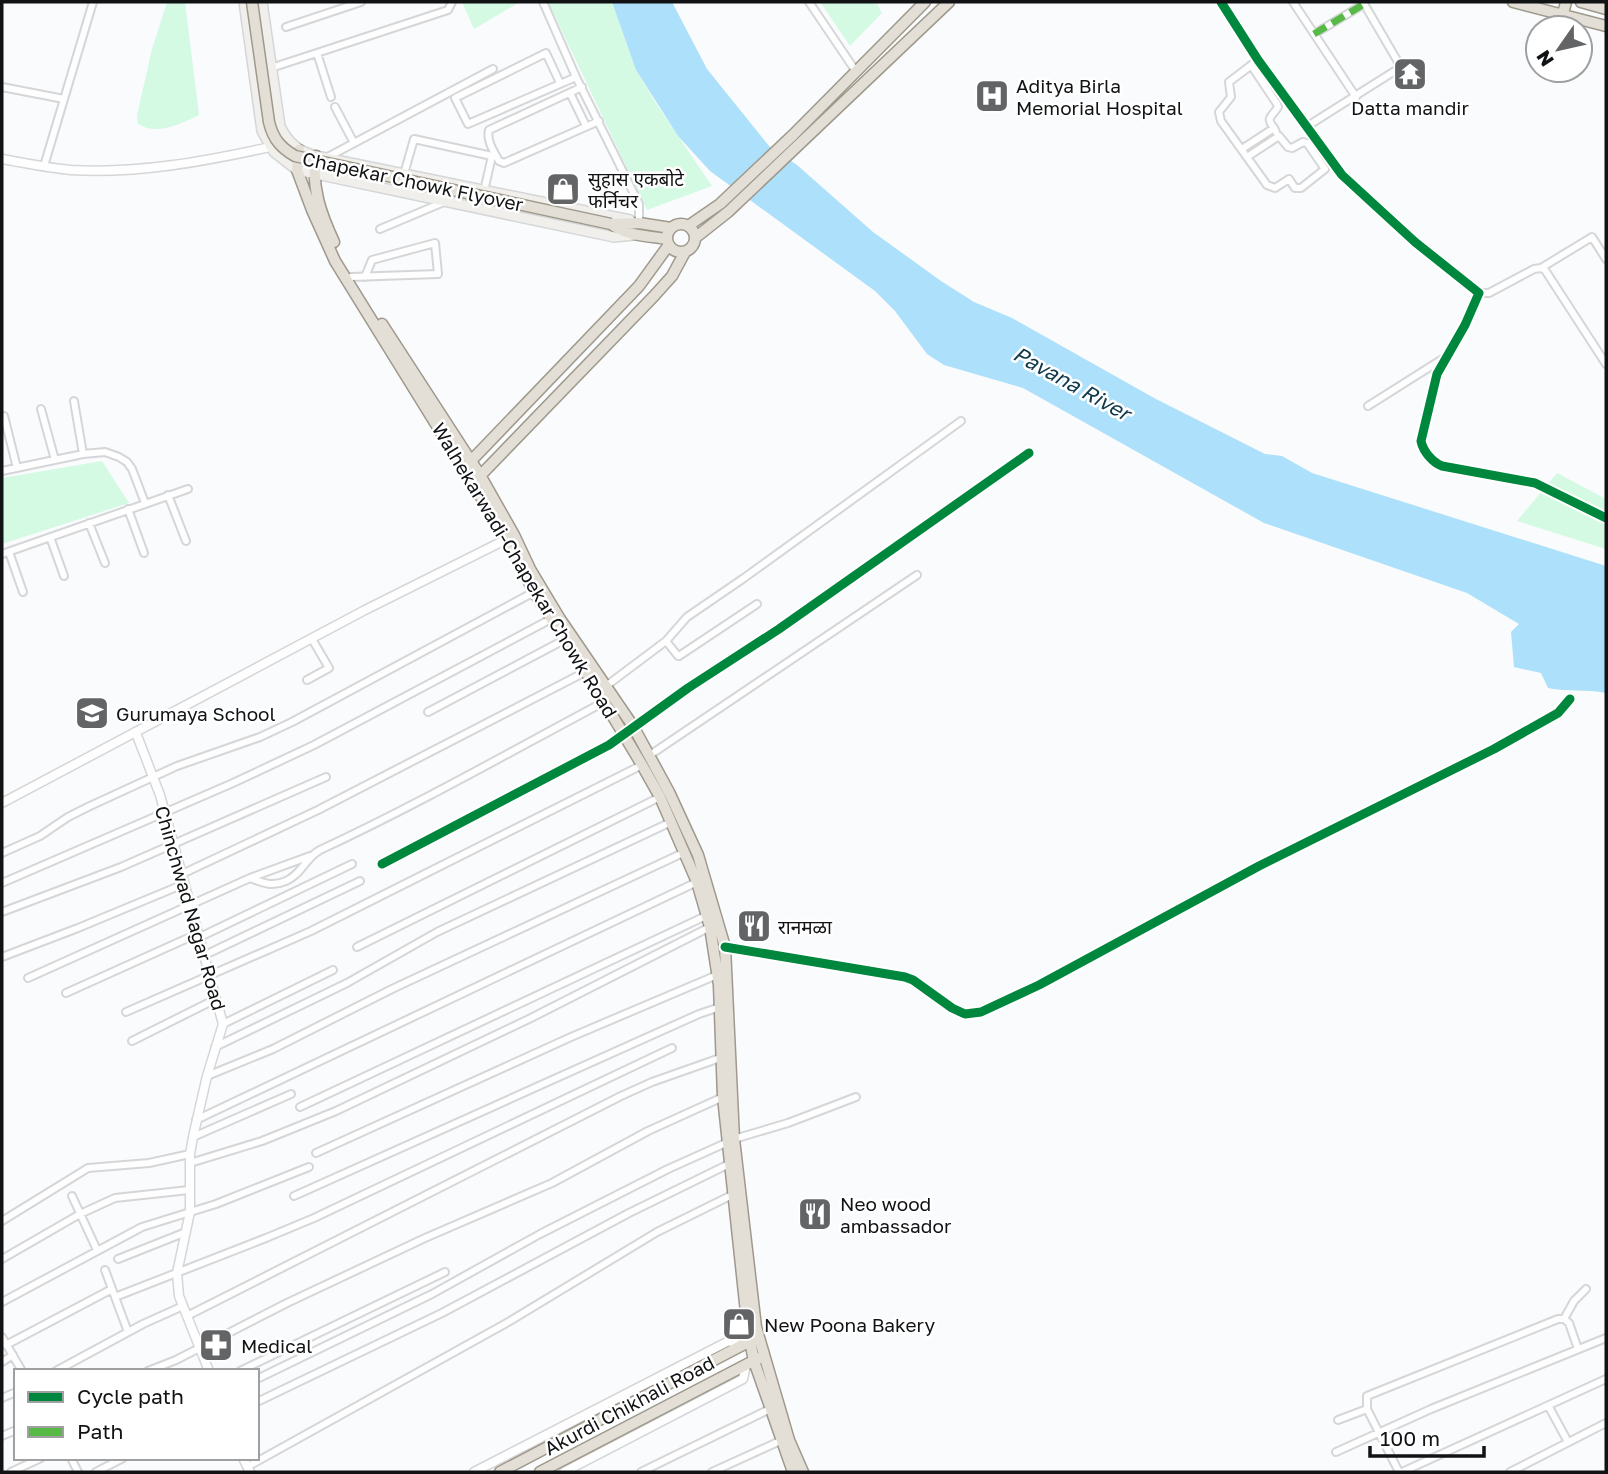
<svg xmlns="http://www.w3.org/2000/svg" width="1608" height="1474" font-family="'Golos Text','Noto Sans Devanagari',sans-serif">
  <style>
    .green { fill: #d5fae3 }
    .water { fill: #ade0fa }
    .lines { fill: none; stroke-linecap: round; stroke-linejoin: round }
    .minor-casing { stroke: #d5d6d8; stroke-width: 10 }
    .tertiary-casing { stroke: #d5d6d8; stroke-width: 11 }
    .secondary-casing { stroke: #d5d6d8; stroke-width: 12 }
    .primary-casing { stroke: #9f998b; stroke-width: 13 }
    .minor { stroke: #fefeff; stroke-width: 6 }
    .tertiary { stroke: #fefeff; stroke-width: 8 }
    .secondary { stroke: #f0efeb; stroke-width: 9 }
    .primary { stroke: #e3dfd7; stroke-width: 10 }
    .primary-bridge-casing { stroke: #9f998b; stroke-width: 13; stroke-linecap: butt }
    .primary-bridge { stroke: #e3dfd7; stroke-width: 10 }
    .quiet { stroke: #58b947; stroke-width: 7; stroke-dasharray: 14 7; stroke-linecap: butt }
    .cycleway-casing { stroke: #fff; stroke-width: 13 }
    .cycleway { stroke: #00873e; stroke-width: 9 }
    .labels { text-anchor: middle; dominant-baseline: central; stroke-width: 5; stroke-linejoin: round; paint-order: stroke }
    .poi-label { font-size: 19px; fill: #101214; stroke: #fff; text-anchor: start }
    .street-label { font-size: 19px; fill: #101214; stroke: #fff }
    .water-label { font-size: 21px; font-style: italic; fill: #0f394c; stroke: #fff }
  </style>
  <rect width="100%" height="100%" fill="#f9fbfd"/>
  <path class="green" d="M167,2h18l14,113c-19,9 -42,21 -61,9l-1,-9 15,-66z
    M462,2h58l-46,27z
    M548,2h64l24,68 19,32 57,84 -65,24z
    M820,2h56l6,11 -32,33z
    M102,461l27,42 -127,41v-66z
    M1557,473l49,26v50l-89,-28z"/>
  <path class="water" d="M612,2h60l35,67 62,77 28,19 76,67 68,49 33,21 38,16 142,80 111,56 17,2 30,17 294,93v127c-19,-4 -38,-1 -58,-5l-7,-15 -27,-6 -3,-35 8,-8 -52,-31 -203,-70 -241,-135 -79,-23 -17,-11 -32,-43 -20,-20 -165,-120 -32,-35 -42,-66z"/>
  <g class="lines">
    <g class="minor-casing">
      <path id="minor" d="M543,2l33,75 63,127v19
        M809,2l46,68
        M1221,2l37,58 84,115 73,67 64,51 -14,32 -28,49 -16,67c2,10 11,21 21,25l93,17 71,35
        M1293,2l63,95
        M286,27l75,-25
        M1314,34l50,-30
        M317,53l14,44
        M1251,65l26,39 1,3c-6,10 -13,10 -4,21
        M271,68l177,-58 4,-8
        M560,83l-14,-30 -91,45 13,26 108,-47
        M2,87l62,12
        M582,87l-93,43c-3,10 5,22 10,31l5,2 95,-42
        M570,93l16,33
        M335,107l19,36
        M1306,127l95,-60 -38,-65
        M1242,149l32,-21 2,4
        M1247,157l32,-21 9,11 4,1 11,-6 4,1 18,26 -24,19h-6l-6,-9 -14,9 -8,-3 -46,-64 -2,-9 12,-15 -2,-15 29,-22
        M326,158l167,-89
        M44,166l49,-164
        M404,174l10,-35 78,17 -8,35
        M380,229l64,-27
        M1541,268l51,-31 14,22
        M351,277l87,-3 -3,-31 -63,17 -7,17
        M1479,293h10l45,-24 7,-1 4,2 61,94
        M74,401l9,53
        M1368,406l76,-48
        M41,409l14,51
        M4,416l13,52
        M2,471l81,-17 22,-2 14,5 8,5 5,7 13,34
        M168,495l18,46
        M128,509l16,44
        M89,523l16,40
        M50,537l14,39
        M9,552l14,40
        M2,554l186,-65
        M666,641l12,15h1l78,-52
        M307,680l22,-12 -17,-29
        M606,686l60,-45 21,-24 57,-39 217,-157
        M428,712l136,-72
        M650,755l267,-180
        M2,853l38,-17 28,-19 22,-11 87,-40 83,-29 32,-15 242,-130
        M382,864l227,-119 79,-57 91,-59 250,-176
        M182,874l136,-64 267,-138
        M250,878c13,5 22,9 36,3 16,-7 19,-23 34,-31 97,-45 190,-98 284,-148
        M2,883l231,-100 81,-38 237,-126
        M2,912l119,-45 205,-90
        M200,937l152,-73
        M357,947l303,-150
        M725,947l180,30 8,3 39,28 13,6 16,-2 58,-27 220,-119 235,-117 64,-36 12,-14
        M205,955l155,-74
        M2,957l76,-29 106,-44
        M28,978l222,-100 60,-22
        M66,993l133,-60
        M126,1012l185,-81 331,-166
        M223,1024l110,-54
        M132,1041l84,-42
        M215,1047l132,-64 90,-51 234,-110
        M207,1076l66,-27 119,-60 293,-137
        M300,1107l410,-193
        M196,1120l501,-238
        M193,1137l98,-43
        M734,1139l54,-16 68,-26
        M316,1153l255,-116 146,-62
        M190,1163l72,-22 74,-30 195,-93 179,-91
        M72,1196l25,54
        M294,1196l405,-182 21,-7
        M2,1221l86,-53 61,-5 41,-9
        M2,1259l78,-45 35,-16 74,-8
        M118,1259l68,-27
        M105,1270l23,62
        M115,1297l151,-59 48,-20 358,-170
        M2,1302l140,-75 74,-23 93,-37
        M187,1316l434,-220 31,-14 68,-24
        M1564,1319l10,-18 12,-12
        M2,1337l20,34
        M6,1345l106,-56
        M2,1362l11,-7
        M56,1371l87,-47 40,-18
        M148,1371l28,-11 111,-57 138,-65 127,-55 96,-52 75,-34
        M240,1371l205,-99
        M257,1379l175,-85 108,-60 128,-65 60,-27
        M2,1398l14,-6
        M257,1402l185,-89 187,-100 100,-49
        M1549,1407l19,35
        M1338,1420l29,-11
        M2,1436l14,-6
        M1336,1452l95,-43 175,-71
        M71,1458l7,14
        M247,1467l263,-146 147,-89 75,-37
        M11,1472l30,-14
        M96,1472l27,-14
        M641,1472l129,-63
        M712,1472l68,-31
        M1399,1472l-32,-63v-13l191,-77h6l5,4 9,26
        M1402,1472l204,-93
        M1510,1472l96,-49"/>
    </g>
    <g class="tertiary-casing">
      <path id="tertiary" d="M2,159c23,4 46,9 69,11 67,4 135,-9 199,-23l4,-3
        M136,733l24,62 63,229 -16,52 -14,61 -3,17v58l-13,61 2,23 30,75
        M2,803l363,-193 146,-73
        M243,1458l7,14
        M474,1472l255,-131 12,5
        M564,1472l179,-93 3,-14"/>
    </g>
    <g class="secondary-casing">
      <path id="secondary" d="M244,2l18,129 12,21 23,18 317,67 20,-2
        M262,2l18,124c7,16 19,26 36,30l314,64"/>
    </g>
    <g class="primary-casing">
      <path id="primary" d="M1513,2l93,24
        M1581,2l25,7
        M1563,14l3,-12
        M299,150l-2,20 15,40 23,51 172,278 27,53 57,88 51,85 18,32 37,85 13,45 9,58 4,112 25,234 6,30 39,111
        M316,156c-5,31 5,58 18,86
        M667 238a14 14 0 1 1 28 0a14 14 0 1 1-28 0Z
        M611,224l28,-1 32,5
        M611,224c16,12 37,12 56,15
        M688,226l32,-22 73,-69 132,-133
        M695,238l33,-26 221,-210
        M382,324l98,151 34,60 16,34 30,50 73,107 36,66 29,63 27,92 9,192 22,188 33,113 14,32
        M468,464l171,-178 29,-40
        M476,480l178,-184 18,-20 13,-24
        M500,1472l254,-133
        M540,1472l219,-114"/>
    </g>
    <use href="#minor" class="minor"/>
    <use href="#tertiary" class="tertiary"/>
    <use href="#secondary" class="secondary"/>
    <use href="#primary" class="primary"/>
    <g class="primary-bridge-casing">
      <path id="primary-bridge" d="M252,2l17,120c4,17 12,26 26,34l316,68"/>
    </g>
    <use href="#primary-bridge" class="primary-bridge"/>
    <path class="quiet" d="M1314,34l50,-30"/>
    <g class="cycleway-casing">
      <path id="cycleway" d="M1221,2l37,58 84,115 73,67 64,51 -14,32 -28,49 -16,67c2,10 11,21 21,25l93,17 71,35
        M382,864l227,-119 79,-57 91,-59 250,-176
        M725,947l180,30 8,3 39,28 13,6 16,-2 58,-27 220,-119 235,-117 64,-36 12,-14"/>
    </g>
    <use href="#cycleway" class="cycleway"/>
  </g>
  <defs>
    <g id="temple-square" transform="scale(1.75)"><rect x="-9" y="-9" width="18" height="18" rx="4" fill="#626466" stroke="#fff"/><path d="M0-6L5-2H3V0L6.5 2.5H4V6H1.5V3h-3V6H-4V2.5H-6.5L-3 0V-2H-5Z" fill="#fff"/></g>
    <g id="hospital-square" transform="scale(1.75)"><rect x="-9" y="-9" width="18" height="18" rx="4" fill="#626466" stroke="#fff"/><path d="M-5-5h3v3.5h4V-5h3V5h-3V1.5h-4V5h-3Z" fill="#fff"/></g>
    <g id="shop-square" transform="scale(1.75)"><rect x="-9" y="-9" width="18" height="18" rx="4" fill="#626466" stroke="#fff"/><path d="M-5-2.5h2.3a2.7 3.5 0 0 1 5.4 0H5L5.5 6h-11ZM-1.5-2.5h3a1.5 2.3 0 0 0-3 0Z" fill="#fff"/></g>
    <g id="school-square" transform="scale(1.75)"><rect x="-9" y="-9" width="18" height="18" rx="4" fill="#626466" stroke="#fff"/><path d="M0-5L7-2L0 1L-7-2ZM-4 1L0 2.5L4 1V4Q0 6-4 4Z" fill="#fff"/></g>
    <g id="restaurant-square" transform="scale(1.75)"><rect x="-9" y="-9" width="18" height="18" rx="4" fill="#626466" stroke="#fff"/><path d="M-5-6h1v4h1v-4h1v4h1v-4h1v5L-1.5 .5V6h-2V.5L-5-1ZM5-6V6H3V1.5H1.5Q1.5-4 5-6Z" fill="#fff"/></g>
    <g id="pharmacy-square" transform="scale(1.75)"><rect x="-9" y="-9" width="18" height="18" rx="4" fill="#626466" stroke="#fff"/><path d="M-2-6h4v4h4v4h-4v4h-4v-4h-4v-4h4Z" fill="#fff"/></g>
  </defs>
  <g fill-rule="evenodd">
    <use href="#temple-square" x="1410" y="74"/>
    <use href="#hospital-square" x="992" y="96"/>
    <use href="#shop-square" x="563" y="189"/>
    <use href="#school-square" x="92" y="713"/>
    <use href="#restaurant-square" x="754" y="926"/>
    <use href="#restaurant-square" x="815" y="1214"/>
    <use href="#shop-square" x="739" y="1324"/>
    <use href="#pharmacy-square" x="216" y="1345"/>
  </g>
  <g class="labels">
    <g class="poi-label">
      <text x="1016" y="85">Aditya Birla<tspan x="1016" dy="22">Memorial Hospital</tspan></text>
      <text x="1410" y="107" text-anchor="middle">Datta mandir</text>
      <text x="588" y="178">सुहास एकबोटे<tspan x="588" dy="22">फर्निचर</tspan></text>
      <text x="116" y="713">Gurumaya School</text>
      <text x="778" y="926">रानमळा</text>
      <text x="840" y="1203">Neo wood<tspan x="840" dy="22">ambassador</tspan></text>
      <text x="764" y="1324">New Poona Bakery</text>
      <text x="241" y="1345">Medical</text>
    </g>
    <g class="street-label">
      <text transform="translate(413 181) rotate(12)">Chapekar Chowk Flyover</text>
      <text transform="translate(525 570) rotate(59)">Walhekarwadi-Chapekar Chowk Road</text>
      <text transform="translate(191 908) rotate(74)">Chinchwad Nagar Road</text>
      <text transform="translate(629 1405) rotate(-28)">Akurdi Chikhali Road</text>
    </g>
    <g class="water-label">
      <text transform="translate(1072 383) rotate(29)">Pavana River</text>
    </g>
  </g>
  <rect width="1608" height="1474" fill="none" stroke="#101214" stroke-width="7"/>
  <rect x="14" y="1369" width="245" height="91" fill="#ffffff" stroke="#9fa0a1" stroke-width="2"/>
  <rect x="28" y="1392" width="35" height="10" fill="#00873e" stroke="#9fa0a1" stroke-width="2"/>
  <text x="77" y="1404" font-size="21" fill="#101214">Cycle path</text>
  <rect x="28" y="1427" width="35" height="10" fill="#58b947" stroke="#9fa0a1" stroke-width="2"/>
  <text x="77" y="1439" font-size="21" fill="#101214">Path</text>
  <g transform="translate(1559 49) rotate(236)"><circle r="33" fill="#ffffff" stroke="#9fa0a1" stroke-width="2"/>
  <path d="M0-5L12 26L0 18L-12 26Z" fill="#626466"/>
  <text y="-10" font-size="19" font-weight="bold" text-anchor="middle" fill="#101214">N</text>
  </g>
  <path d="M1370 1446v10h114v-10" fill="none" stroke="#101214" stroke-width="3.5"/>
  <text x="1380" y="1446" font-size="21" fill="#101214" stroke="#ffffff" stroke-width="5" paint-order="stroke">100 m</text>
</svg>
